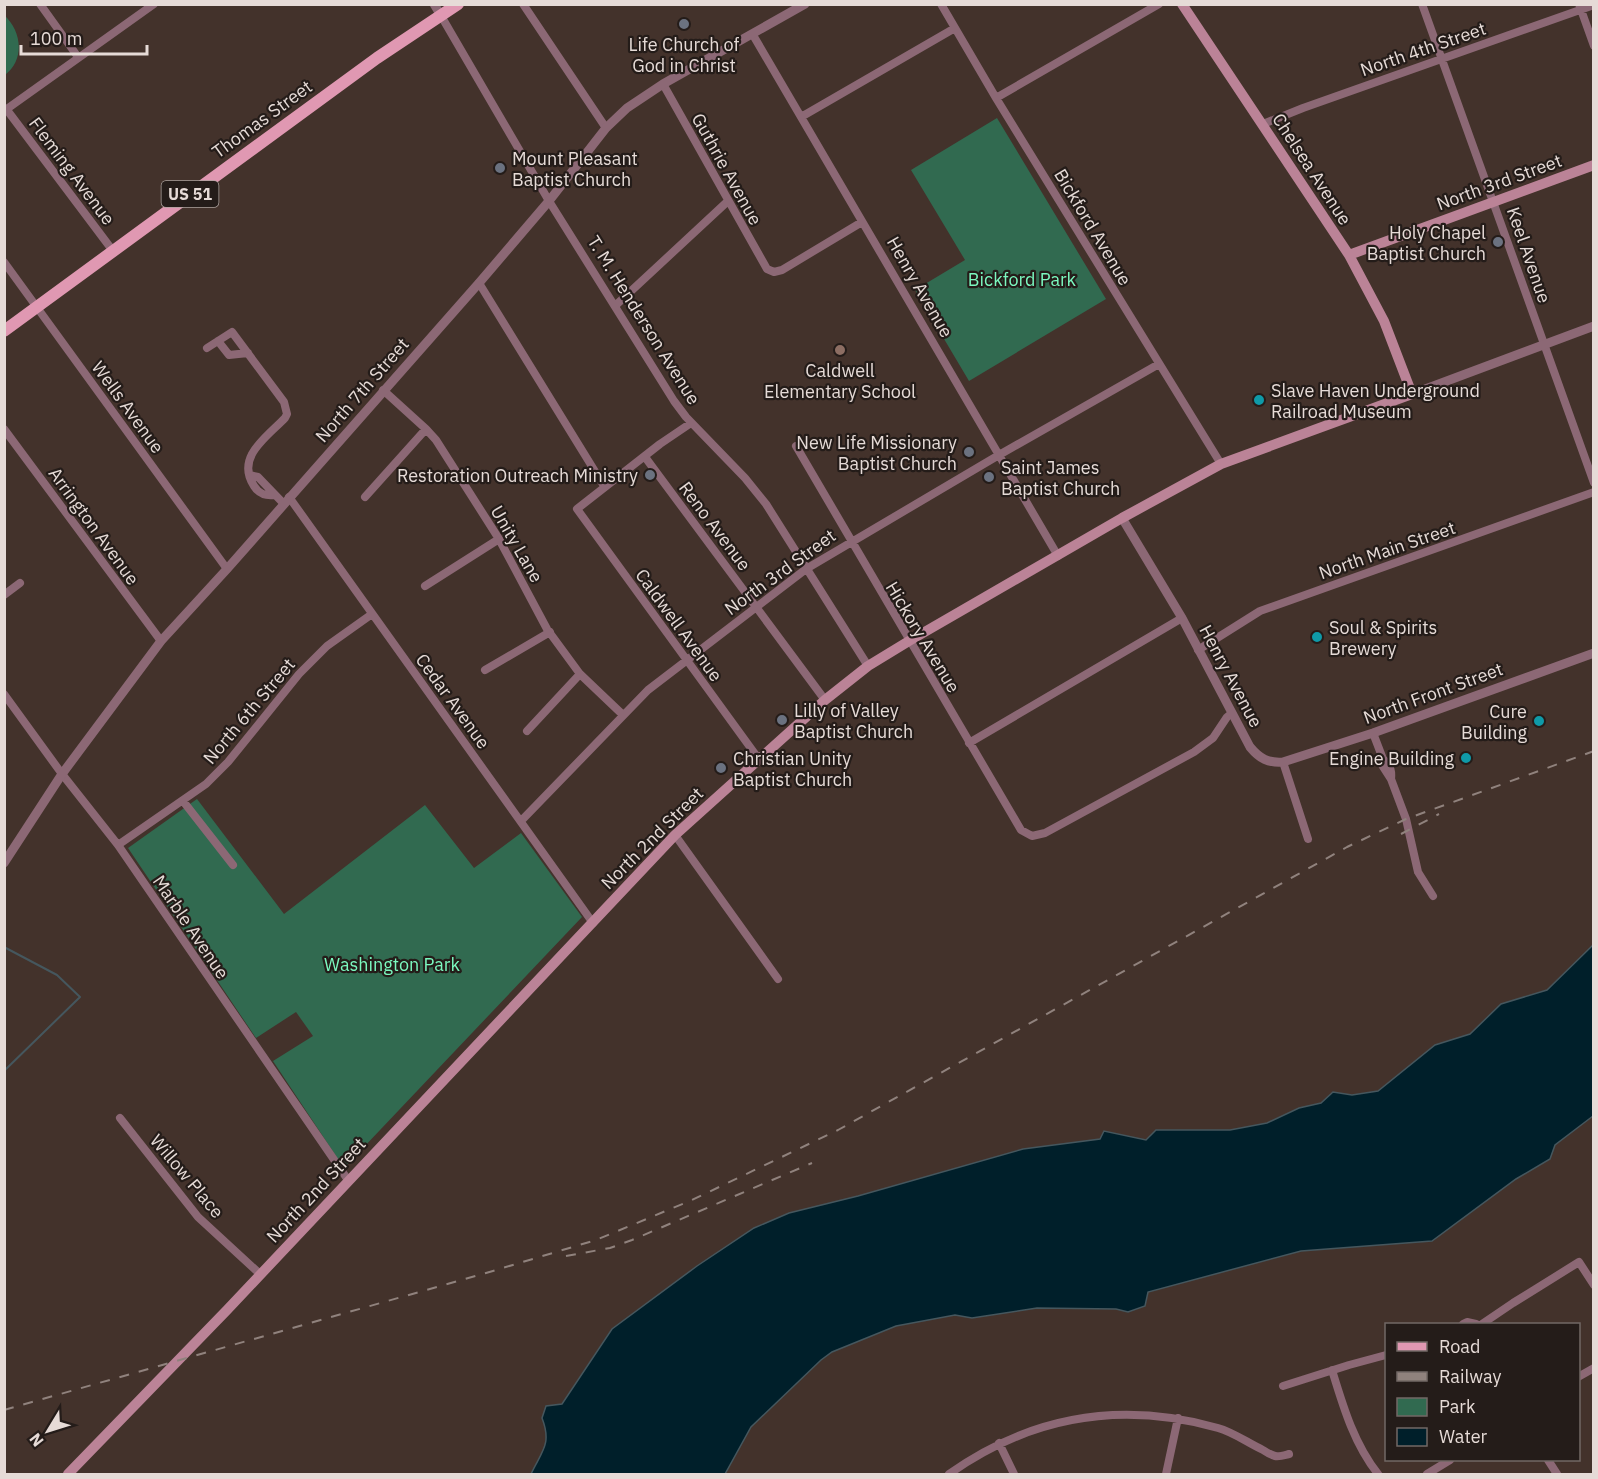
<svg xmlns="http://www.w3.org/2000/svg" width="1598" height="1479" font-family="'IBM Plex Sans',sans-serif">
  <style>
    .green { fill: #316a50 }
    .water { fill: #001f2a; stroke: #45575e; stroke-width: 1.5 }
    .lines { fill: none; stroke-linecap: round; stroke-linejoin: round }
    .stream { stroke: #45575e; stroke-width: 2 }
    .minor { stroke: #8c6875; stroke-width: 8 }
    .tertiary { stroke: #8c6875; stroke-width: 9 }
    .secondary { stroke: #bb8397; stroke-width: 10 }
    .primary { stroke: #e098b2; stroke-width: 12 }
    .rail { stroke: #90827d; stroke-width: 2; stroke-dasharray: 10 10; stroke-linecap: butt }
    .worship-dot { fill: #6b7280; stroke: #241c19; stroke-width: 2 }
    .education-dot { fill: #8d6e63; stroke: #241c19; stroke-width: 2 }
    .culture-dot { fill: #0f9aa8; stroke: #241c19; stroke-width: 2 }
    .labels { text-anchor: middle; dominant-baseline: central; stroke-width: 4.5; stroke-linejoin: round; paint-order: stroke }
    .shield { fill: #241c19; stroke: #aca29e; stroke-width: 1.5 }
    .shield-label { font-size: 16px; font-weight: bold; fill: #e6dbd7 }
    .poi-label { font-size: 18px; fill: #e6dbd7; stroke: #241c19; text-anchor: start }
    .street-label { font-size: 18px; fill: #e6dbd7; stroke: #241c19 }
    .park-label { font-size: 18px; fill: #7bf8bf; stroke: #241c19 }
  </style>
  <rect width="100%" height="100%" fill="#43322b"/>
  <path class="green" d="M4,15c18,16 21,45 1,60z
    M997,118l109,181 -137,82 -54,-91 50,-30 -54,-90z
    M197,799l87,115 141,-109 49,63 47,-35 61,84 -238,251 -71,-107 40,-25 -17,-24 -40,26 -128,-190z"/>
  <path class="water" d="M1593,945v171l-38,29 -5,14 -34,20 -84,62 -131,10 -153,41 -3,14 -17,6 -12,-3 -79,-1 -65,10 -17,-3 -59,11 -64,26 -11,8 -70,67 -26,47h-194c11,-23 21,-30 11,-56l4,-12 16,-2 50,-75 85,-63 57,-38 35,-15 69,-17 165,-47 77,-10 4,-8 42,9 10,-10h74l37,-7 32,-15 22,-5 12,-11 19,3 26,-4 57,-46 35,-11 31,-30 46,-14z"/>
  <g class="lines">
    <path class="stream" d="M4,947l53,28 23,22 -76,74"/>
    <path class="minor" d="M40,4l38,53
      M523,4l83,124
      M941,4l55,94 225,366
      M1422,4l172,479
      M1579,4l15,42
      M440,14l109,187 125,200 12,16 59,61 21,26 102,162
      M753,35l305,521
      M663,84l104,185 7,3 8,-2 80,-48
      M996,98l163,-94
      M7,110l106,141
      M4,111l150,-107
      M801,117l154,-89
      M1263,124l40,-16 291,-103
      M4,262l223,307
      M479,283l125,203
      M616,305l112,-104
      M218,341l11,14 19,-2
      M207,348l25,-16 52,70 3,12 -2,4c-18,19 -50,39 -31,68 5,8 11,10 20,9
      M383,390l43,39 10,11 63,99 48,90 33,45 42,40
      M691,423l-31,21 -83,65 181,249
      M4,429l157,212
      M796,446l225,384 11,6 13,-3 149,-81 19,-14 14,-21 5,-4
      M645,457l180,243
      M250,475l8,2 26,27
      M289,497l304,426
      M365,497l61,-68
      M425,586l74,-47
      M4,595l16,-12
      M1198,650l62,-39 334,-119
      M485,670l65,-38
      M4,694l58,80 56,71 230,335
      M527,731l53,-57
      M1373,733l10,26 -1,6 9,14 15,40 12,53 15,24
      M969,743l213,-125
      M1383,759c7,5 9,12 8,20
      M1283,762l25,77
      M183,801l50,64
      M521,821l127,-131 158,-121 193,-114 160,-91
      M675,835l103,144
      M118,845l88,-61 22,-22 71,-88 28,-28 45,-32
      M120,1118l78,99 62,57
      M1463,1324l4,-2 9,2
      M1482,1324l31,-21 66,-41 15,23
      M1332,1370c11,36 22,74 46,104
      M1578,1377l16,-9
      M1283,1386l66,-21 37,-10
      M999,1443l15,31
      M1548,1460l9,14
      M949,1474c82,-58 173,-73 269,-46 15,4 30,15 45,22 3,2 8,5 12,6 4,1 10,-1 14,-2
      M1166,1474l12,-56
      M1427,1474l23,-14"/>
    <path class="tertiary" d="M434,4l6,10
      M1412,394l182,-68
      M1122,518l60,100 68,129c10,12 18,16 33,15l90,-29 221,-80
      M4,863l58,-89 99,-133 66,-72 252,-286 70,-82 57,-73 21,-20 36,-24 142,-80"/>
    <path class="secondary" d="M1349,255l245,-90
      M68,1474l159,-164 448,-475 150,-135 43,-34 41,-25 213,-123 99,-54 191,-70 -28,-73 -35,-66 -167,-251"/>
    <path class="primary" d="M4,331l373,-273 81,-54"/>
    <path class="rail" d="M1401,834l38,-20
      M566,1256l44,-8 22,-8 180,-77
      M4,1410l482,-137 110,-33 96,-40 146,-70 509,-283 59,-28 188,-68"/>
  </g>
  <g class="worship-dot">
    <circle cx="684" cy="24" r="6"/>
    <circle cx="500" cy="168" r="6"/>
    <circle cx="1498" cy="242" r="6"/>
    <circle cx="969" cy="452" r="6"/>
    <circle cx="650" cy="475" r="6"/>
    <circle cx="989" cy="477" r="6"/>
    <circle cx="782" cy="720" r="6"/>
    <circle cx="721" cy="768" r="6"/>
  </g>
  <circle class="education-dot" cx="840" cy="350" r="6"/>
  <g class="culture-dot">
    <circle cx="1259" cy="400" r="6"/>
    <circle cx="1317" cy="637" r="6"/>
    <circle cx="1539" cy="721" r="6"/>
    <circle cx="1466" cy="758" r="6"/>
  </g>
  <g class="labels">
    <rect class="shield" x="161.5" y="181" width="57" height="26" rx="4.5"/>
    <g class="shield-label">
      <text x="190" y="194">US 51</text>
    </g>
    <g class="poi-label">
      <text x="684" y="44" text-anchor="middle">Life Church of<tspan x="684" dy="21">God in Christ</tspan></text>
      <text x="512" y="158">Mount Pleasant<tspan x="512" dy="21">Baptist Church</tspan></text>
      <text x="1486" y="232" text-anchor="end">Holy Chapel<tspan x="1486" dy="21">Baptist Church</tspan></text>
      <text x="840" y="370" text-anchor="middle">Caldwell<tspan x="840" dy="21">Elementary School</tspan></text>
      <text x="1271" y="390">Slave Haven Underground<tspan x="1271" dy="21">Railroad Museum</tspan></text>
      <text x="957" y="442" text-anchor="end">New Life Missionary<tspan x="957" dy="21">Baptist Church</tspan></text>
      <text x="1001" y="467">Saint James<tspan x="1001" dy="21">Baptist Church</tspan></text>
      <text x="638" y="475" text-anchor="end">Restoration Outreach Ministry</text>
      <text x="1329" y="627">Soul &amp; Spirits<tspan x="1329" dy="21">Brewery</tspan></text>
      <text x="794" y="710">Lilly of Valley<tspan x="794" dy="21">Baptist Church</tspan></text>
      <text x="1527" y="711" text-anchor="end">Cure<tspan x="1527" dy="21">Building</tspan></text>
      <text x="733" y="758">Christian Unity<tspan x="733" dy="21">Baptist Church</tspan></text>
      <text x="1454" y="758" text-anchor="end">Engine Building</text>
    </g>
    <g class="street-label">
      <text transform="translate(1423 49) rotate(-19)">North 4th Street</text>
      <text transform="translate(262 119) rotate(-36)">Thomas Street</text>
      <text transform="translate(727 169) rotate(61)">Guthrie Avenue</text>
      <text transform="translate(1312 169) rotate(57)">Chelsea Avenue</text>
      <text transform="translate(72 171) rotate(53)">Fleming Avenue</text>
      <text transform="translate(1499 182) rotate(-20)">North 3rd Street</text>
      <text transform="translate(1093 227) rotate(59)">Bickford Avenue</text>
      <text transform="translate(1529 255) rotate(71)">Keel Avenue</text>
      <text transform="translate(920 287) rotate(60)">Henry Avenue</text>
      <text transform="translate(644 320) rotate(58)">T. M. Henderson Avenue</text>
      <text transform="translate(362 390) rotate(-49)">North 7th Street</text>
      <text transform="translate(128 407) rotate(54)">Wells Avenue</text>
      <text transform="translate(94 526) rotate(54)">Arrington Avenue</text>
      <text transform="translate(715 526) rotate(53)">Reno Avenue</text>
      <text transform="translate(517 544) rotate(60)">Unity Lane</text>
      <text transform="translate(1387 550) rotate(-19)">North Main Street</text>
      <text transform="translate(780 572) rotate(-36)">North 3rd Street</text>
      <text transform="translate(679 625) rotate(54)">Caldwell Avenue</text>
      <text transform="translate(923 637) rotate(59)">Hickory Avenue</text>
      <text transform="translate(1231 676) rotate(62)">Henry Avenue</text>
      <text transform="translate(1433 693) rotate(-20)">North Front Street</text>
      <text transform="translate(453 701) rotate(54)">Cedar Avenue</text>
      <text transform="translate(249 711) rotate(-50)">North 6th Street</text>
      <text transform="translate(652 838) rotate(-45)">North 2nd Street</text>
      <text transform="translate(191 927) rotate(56)">Marble Avenue</text>
      <text transform="translate(187 1176) rotate(50)">Willow Place</text>
      <text transform="translate(316 1190) rotate(-47)">North 2nd Street</text>
    </g>
    <g class="park-label">
      <text x="1022" y="279">Bickford Park</text>
      <text x="392" y="964">Washington Park</text>
    </g>
  </g>
  <rect width="1598" height="1479" fill="none" stroke="#e6dbd7" stroke-width="12"/>
  <rect x="1385" y="1323" width="195" height="138" fill="#241c19" stroke="#726865" stroke-width="1.5"/>
  <rect x="1397" y="1342" width="30" height="9" fill="#e098b2" stroke="#726865" stroke-width="1.5"/>
  <text x="1439" y="1353" font-size="18" fill="#e6dbd7">Road</text>
  <rect x="1397" y="1372" width="30" height="9" fill="#90827d" stroke="#726865" stroke-width="1.5"/>
  <text x="1439" y="1383" font-size="18" fill="#e6dbd7">Railway</text>
  <rect x="1397" y="1398" width="30" height="18" fill="#316a50" stroke="#726865" stroke-width="1.5"/>
  <text x="1439" y="1413" font-size="18" fill="#e6dbd7">Park</text>
  <rect x="1397" y="1428" width="30" height="18" fill="#001f2a" stroke="#726865" stroke-width="1.5"/>
  <text x="1439" y="1443" font-size="18" fill="#e6dbd7">Water</text>
  <g transform="translate(48 1431) rotate(232)" stroke="#241c19" stroke-width="4.5" paint-order="stroke">
  <path d="M0-4.5L10 22L0 15L-10 22Z" fill="#e6dbd7"/>
  <text y="-9" font-size="16" font-weight="bold" text-anchor="middle" fill="#e6dbd7">N</text>
  </g>
  <path d="M21 45v9h126v-9" fill="none" stroke="#e6dbd7" stroke-width="3"/>
  <text x="30" y="45" font-size="18" fill="#e6dbd7" stroke="#241c19" stroke-width="4.5" paint-order="stroke">100 m</text>
</svg>
